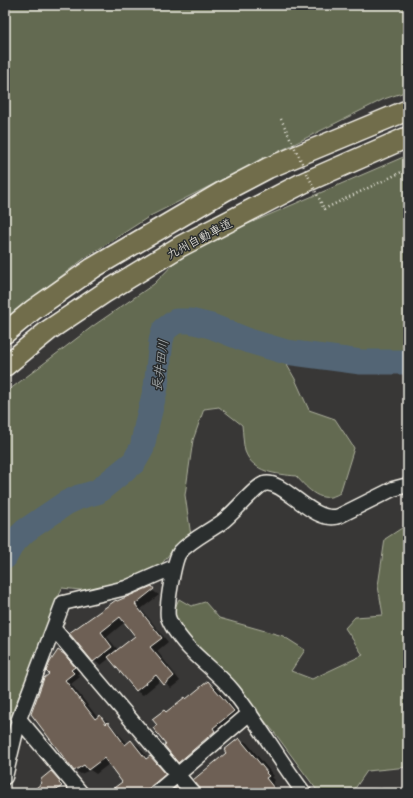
<svg xmlns="http://www.w3.org/2000/svg" width="413" height="798" font-family="'Playpen Sans','Klee One',sans-serif">
  <style>
    .green { fill: #636b51; stroke: #acae9c }
    .shadow { fill: #0007; fill-rule: evenodd }
    .lines { fill: none; stroke-linecap: round; stroke-linejoin: round }
    .river { stroke: #526575; stroke-width: 25 }
    .building { fill: #6e6054; stroke: #f4f1e8 }
    .minor-casing { stroke: #f4f1e8; stroke-width: 17 }
    .highway-casing { stroke: #f4f1e8; stroke-width: 23 }
    .path { stroke: #f4f1e8; stroke-width: 2.5; stroke-dasharray: 1 3; stroke-linecap: butt }
    .minor { stroke: #2a2d2e; stroke-width: 14 }
    .highway { stroke: #716d4b; stroke-width: 20 }
    .path-bridge { stroke: #f4f1e8; stroke-width: 2.5; stroke-dasharray: 1 3; stroke-linecap: butt }
    .labels { text-anchor: middle; dominant-baseline: central; stroke-width: 3; stroke-linejoin: round; paint-order: stroke }
    .street-label { font-size: 12px; fill: #f4f1e8; stroke: #2a2d2e }
    .water-label { font-size: 13px; font-style: italic; fill: #b3b9ba; stroke: #2a2d2e }
  </style>
  <rect width="100%" height="100%" fill="#383736"/>
  <filter id="ink" filterUnits="userSpaceOnUse"><feTurbulence type="fractalNoise" baseFrequency=".025" numOctaves="2"/><feDisplacementMap in="SourceGraphic" scale="8" xChannelSelector="R" yChannelSelector="G"/><feConvolveMatrix kernelMatrix="1 2 1 2 8 2 1 2 1" color-interpolation-filters="sRGB"/></filter>
  <g filter="url(#ink)">
    <path class="green" d="M5,5h403v86l-24,8 -234,117 -65,42 -80,61z
      M408,155v203l-54,-8 -79,-6 20,35 14,31 26,9 19,29 -14,45c-19,12 -31,-3 -44,-17 -20,-2 -43,-3 -51,-25 -2,-8 -2,-18 -3,-26l-23,-18 -15,2 -11,31 -8,55 6,41 -18,13 -12,16 -16,9 -46,18 -37,-4 -22,57 -35,85v-337l88,-67 61,-42 27,-28 67,-32z
      M408,524v243l-41,4 -13,19v3h-35l-45,-61 -55,-65 -27,-22 -19,-33 6,-13 12,7 14,-4 14,16 64,18 22,14 -14,21 21,8 51,-24 -18,-27 10,-11 28,-2 -5,-29 7,-47z"/>
    <path class="shadow" d="M143,591h10l6,4 -18,14 27,33 -11,9 23,30 -9,7 -10,-8 -18,15 -7,-4 -26,-33 -9,7 -7,-4 -23,-28 47,-31zM125,622l11,14 -18,14 -11,-13z
      M58,651l13,8 10,12 -3,3 2,3 -9,7 27,34 2,-1 7,4 21,23 3,-2 8,4 9,13 2,-2 8,4 14,17 -22,15 -2,-8v8h-39l14,-11 -14,-18 -13,10 -6,-4 -9,4 -7,-4 -23,-96z
      M208,682l7,4 26,30 -55,50 -7,-4 -12,-18 -9,-19 6,-14 3,2z
      M240,739l7,4 27,33 -2,1 3,3 -2,3 8,10h-70l17,-39z
      M51,772l8,4 8,10 -2,1 3,4 -2,2h-35l13,-9z
      M381,787l8,6h-21l-1,-3z
      M408,790v3h-10z"/>
    <g class="lines">
      <path class="river" d="M5,557l7,-13 13,-13 41,-28 13,-6 18,-5 37,-30 8,-14 5,-25 9,-36 5,-46 3,-11 12,-9h14l21,5 38,15 37,11 75,10h47"/>
    </g>
    <path class="building" d="M152,586l2,3 -19,15 27,34 -12,9 24,29 -10,9 -8,-10 -20,16 -28,-34 27,-21 -15,-19 -19,15 11,15 -19,15 -24,-29 47,-33 1,1z
      M58,650l6,4 11,13 -4,3 3,3 -9,7 30,39 5,-4 6,9 2,-2 17,23 6,-5 15,19 4,-3 16,18 -16,13 -2,6h-41l15,-11 -18,-24 -16,12 -4,-5 -10,6 -43,-57 13,-36 5,-4 -3,-3 4,-9z
      M208,681l26,30 -21,17 2,3 -37,32 -14,-18 2,-1 -13,-16 4,-3 -5,-6 12,-9 2,2 19,-15 1,2z
      M239,738l28,34 -1,1 3,3 -3,2 12,15h-77l-1,-5 -7,-8 33,-27 -2,-3z
      M51,771l9,10 -1,2 3,3 -9,7h-23l12,-10 -2,-3z
      M177,787l5,6h-13z"/>
    <g class="lines">
      <g class="minor-casing">
        <path id="minor" d="M54,629l139,164
          M19,719l62,74
          M5,777l14,-58 44,-116 63,-15 48,-21
          M156,793l94,-80
          M304,793c-25,-33 -45,-69 -71,-102 -13,-16 -31,-29 -45,-44 -7,-8 -17,-20 -20,-30 -2,-10 6,-58 12,-65 11,-12 28,-20 42,-30 11,-8 33,-35 42,-38 19,-6 49,41 75,32l54,-27 15,-4"/>
      </g>
      <g class="highway-casing">
        <path id="highway" d="M5,333l28,-23 60,-42 131,-77 44,-23 140,-58
          M5,366l44,-36 55,-37 77,-47 122,-63 105,-46"/>
      </g>
      <path class="path" d="M324,209l84,-40"/>
      <use href="#minor" class="minor"/>
      <use href="#highway" class="highway"/>
      <path class="path-bridge" d="M281,119l43,90"/>
    </g>
  </g>
  <g class="labels">
    <g class="street-label">
      <text transform="translate(199 238) rotate(-28)">九州自動車道</text>
    </g>
    <g class="water-label">
      <text transform="translate(159 365) rotate(-82)">長井田川</text>
    </g>
  </g>
  <rect width="413" height="798" fill="none" stroke="#2a2d2e" stroke-width="20"/>
  <rect x="10" y="10" width="393" height="778" fill="none" stroke="#f4f1e8" stroke-width="1.5" filter="url(#ink)"/>
</svg>
